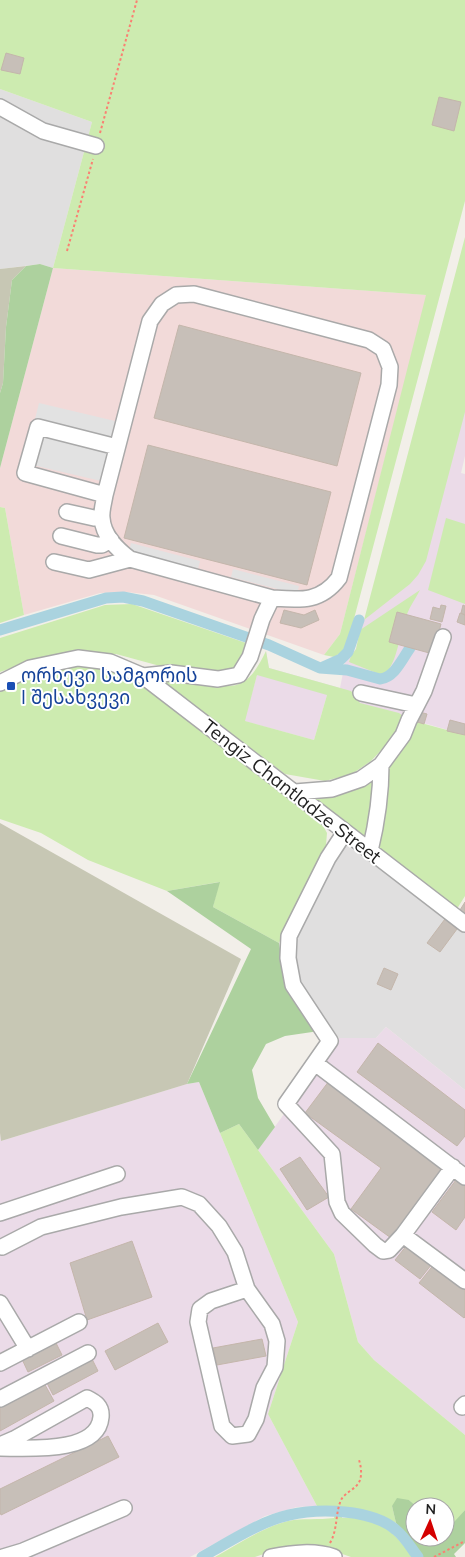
<svg xmlns="http://www.w3.org/2000/svg" width="465" height="1557" font-family="Mulish,'Noto Sans Georgian',sans-serif">
  <style>
    .residential { fill: #e0dfdf }
    .commercial { fill: #f2dad9 }
    .industrial { fill: #ebdbe8 }
    .construction { fill: #c7c7b4 }
    .grass { fill: #cdebb0; fill-rule: evenodd }
    .forest { fill: #add19e }
    .parking { fill: #e2e2e2 }
    .lines { fill: none; stroke-linecap: round; stroke-linejoin: round }
    .canal { stroke: #aad3df; stroke-width: 11 }
    .building { fill: #c7bfb8; stroke: #c4b6ab }
    .minor-casing { stroke: #a9a9a9; stroke-width: 18 }
    .path { stroke: #fa8072; stroke-width: 2; stroke-dasharray: 2.5 2.5; stroke-linecap: butt }
    .minor { stroke: #fff; stroke-width: 15 }
    .transit-dot { fill: #1a4fb4; stroke: #fff; stroke-width: 2 }
    .labels { text-anchor: middle; dominant-baseline: central; stroke-width: 4; stroke-linejoin: round; paint-order: stroke }
    .transit-label { font-size: 19px; fill: #164399; stroke: #fff; text-anchor: start }
    .street-label { font-size: 19px; fill: #222; stroke: #fff }
  </style>
  <rect width="100%" height="100%" fill="#f2efe9"/>
  <path class="residential" d="M0,89l92,33 -39,146 -13,-4 -40,5z
    M346,838l119,92v160l-79,-63 -10,11h-37l-42,-56 -5,-21 2,-24z"/>
  <path class="commercial" d="M53,268l374,27 -87,339 -16,21 -170,-60 -28,-3 -26,1 -76,22 -19,-107 -5,-1v-39z"/>
  <path class="industrial" d="M465,404v52l-4,17 4,1v261l-138,-40 -13,45 -70,-19 13,-46 9,-24 3,17 71,20 5,-25 11,-14 8,-29 53,-47z
    M386,1027l79,63v345l-91,-75 -16,-18 -24,-88 -76,-104 81,-112h37z
    M199,1082l99,240 -30,92 49,92 -20,1 -32,9 -75,41h-190v-424l1,8 186,-57z"/>
  <path class="construction" d="M26,266l-14,14 -6,47 -3,56 -3,10v-124z
    M0,823l241,136 -54,125 -186,57 -1,-8z"/>
  <path class="grass" d="M0,0h465v201l-114,429 -6,20 -11,7 -10,-2 16,-21 86,-339 -373,-27 39,-146 -92,-33z
    M465,237v175l-39,149 -8,14 -8,9 -46,36z
    M0,507l5,1 19,107 -24,8z
    M446,518l19,6v80l-37,-14z
    M420,590c-4,8 -10,16 -13,24 -8,18 -8,46 -22,60h-6l-30,-12 2,-6 5,-7 4,-19z
    M132,604l117,40 -14,24 -11,5 -64,-7 -44,-12h-38l-40,5 -38,13v-34l105,-33z
    M266,651l3,17 82,23 9,12 39,10 8,6 -18,23 -18,19 -19,13 -27,7 -40,-7 -122,-91c11,-6 15,-5 26,-3 43,8 56,15 77,-29zM257,675l70,20 -13,45 -69,-19z
    M79,666l32,3 26,11 184,142 6,11 -1,12 -47,98 -66,-36 6,-25 -52,9 -79,-31 -47,-27 -41,-14v-129l33,-14z
    M414,721l51,14v161l-10,16 -145,-117 54,-10z
    M239,1124l95,130 24,88 16,18 91,75v75l-19,23 -1,-26h-28l-8,-7 -17,6 4,17 -16,-8 -38,-8v11c36,-2 50,12 71,39h-62l-23,-8 -47,-1 -26,9h-40c22,-12 48,-30 73,-36 15,-3 31,-1 46,-3v-12h-17l-49,-92 30,-92 -78,-189z"/>
  <path class="forest" d="M40,264l13,4 -53,200v-75l3,-10 3,-56 6,-47 14,-14z
    M220,882l-7,25 66,36 8,47 32,41 -34,5 -19,8 -14,26 6,28 17,29 -17,23 -19,-26 -19,9 -21,-51 -12,2 64,-135 -84,-58z
    M397,1498l12,2 8,7h-2v30h30v-5l20,-22v33l-11,11 2,3h-34l-26,-34 -4,-17z"/>
  <path class="parking" d="M39,403l76,18 -14,60 -77,-18z
    M131,543l69,18 -2,8 -69,-17z
    M233,569l66,17 -2,8 -66,-17z"/>
  <g class="lines">
    <path class="canal" d="M0,630l106,-32 17,-1 20,4 126,44 51,23 27,2 33,9c15,-2 22,-20 30,-31
      M323,667l18,-8 7,-7 11,-32
      M202,1557c25,-14 59,-36 87,-42 30,-7 83,-6 107,15 9,7 15,18 22,27"/>
  </g>
  <path class="building" d="M6,53l18,5 -4,16 -19,-4z
    M439,97l22,5 -7,29 -22,-6z
    M179,325l182,48 -24,93 -183,-48z
    M148,445l183,47 -24,93 -183,-47z
    M441,605l5,1 -4,16 -12,-3 3,-12 7,2z
    M463,605l2,1v9l-4,-2z
    M284,610l20,5 11,-5 4,10 -18,8 -21,-5z
    M397,612l44,12 -8,30 -44,-12z
    M460,613l5,2v10l-8,-3z
    M416,711l11,3 -3,10 -10,-3z
    M450,720l15,4v11l-18,-4z
    M465,902v11l-5,-3z
    M445,919l12,10 -17,23 -13,-9z
    M384,968l14,6 -7,16 -14,-6z
    M378,1043l87,67v26l-8,10 -100,-74z
    M329,1081l116,84 -54,73 -40,-29 30,-41 -76,-55z
    M300,1157l29,40 -22,13 -27,-41z
    M456,1180l9,6v31l-9,13 -24,-18z
    M132,1241l20,56 -65,23 -17,-57z
    M407,1245l25,19 -12,15 -25,-19z
    M435,1263l30,24v30l-1,1 -45,-35z
    M158,1323l10,19 -53,28 -10,-19z
    M262,1339l4,17 -49,9 -4,-17z
    M55,1341l7,14 -34,17 -7,-15z
    M91,1357l7,14 -45,24 -7,-14z
    M44,1383l10,18 -54,30v-25z
    M108,1436l11,21 -118,58 -1,-3v-23z"/>
  <g class="lines">
    <g class="minor-casing">
      <path id="minor" d="M0,107l43,24 53,15
        M105,495l-80,-22 13,-46 79,20
        M67,512l27,6h8
        M61,536l36,9h5l9,-5
        M54,562l35,8 41,-11
        M143,676l28,-3 47,6 21,-4 11,-18 12,-38 10,-21 -142,-39c-13,-10 -27,-23 -28,-41 -1,-7 2,-16 3,-23l45,-174 12,-17 14,-9 18,-1 175,46 14,9 7,18 -1,18 -50,193c-19,25 -39,22 -67,20
        M0,683l30,-15 48,-10 32,4 33,14 322,248
        M361,693l55,12
        M295,792l37,-3 29,-10 20,-14 22,-30 6,-15 15,-29 19,-54
        M345,832l-17,26 -39,78 -1,22 5,27 37,56 -44,63 46,50 5,48 5,11 33,32 8,6 6,-1 14,-15
        M370,851c7,-29 11,-56 11,-86
        M315,1063l150,114
        M453,1167l-50,68 62,46
        M0,1213l117,-39
        M2,1247l39,-20 80,-20 61,-10 17,7 20,22 16,26 12,37 25,35 5,17 -2,26 -11,21 -8,31 -8,15 -16,2 -10,-10 -24,-104 2,-13 11,-8 36,-12
        M0,1303l28,46
        M0,1363l79,-41
        M0,1399l88,-46
        M462,1407l3,-3
        M0,1445l14,-6 73,-41c8,4 15,8 14,19 -3,37 -74,31 -101,31
        M3,1557l20,-6 101,-43
        M271,1557c21,-4 43,-7 63,0"/>
    </g>
    <path class="path" d="M100,133l37,-133
      M67,251l26,-92
      M330,1543c8,-14 5,-29 11,-43 4,-8 16,-11 19,-20 2,-6 1,-14 -1,-20
      M434,1557l31,-16"/>
    <use href="#minor" class="minor"/>
  </g>
  <rect class="transit-dot" x="6" y="681" width="10" height="10" rx="2.5"/>
  <g class="labels">
    <g class="transit-label">
      <text x="21" y="675">ორხევი სამგორის<tspan x="21" dy="22">I შესახვევი</tspan></text>
    </g>
    <g class="street-label">
      <text transform="translate(292 791) rotate(38)">Tengiz Chantladze Street</text>
    </g>
  </g>
  <g transform="translate(430 1522) rotate(3)"><circle r="24" fill="#ffffff" stroke="#a7a7a7"/>
  <path d="M0-4L9 19L0 12L-9 19Z" fill="#d40000"/>
  <text y="-8" font-size="14" font-weight="bold" text-anchor="middle" fill="#222222">N</text>
  </g>
</svg>
